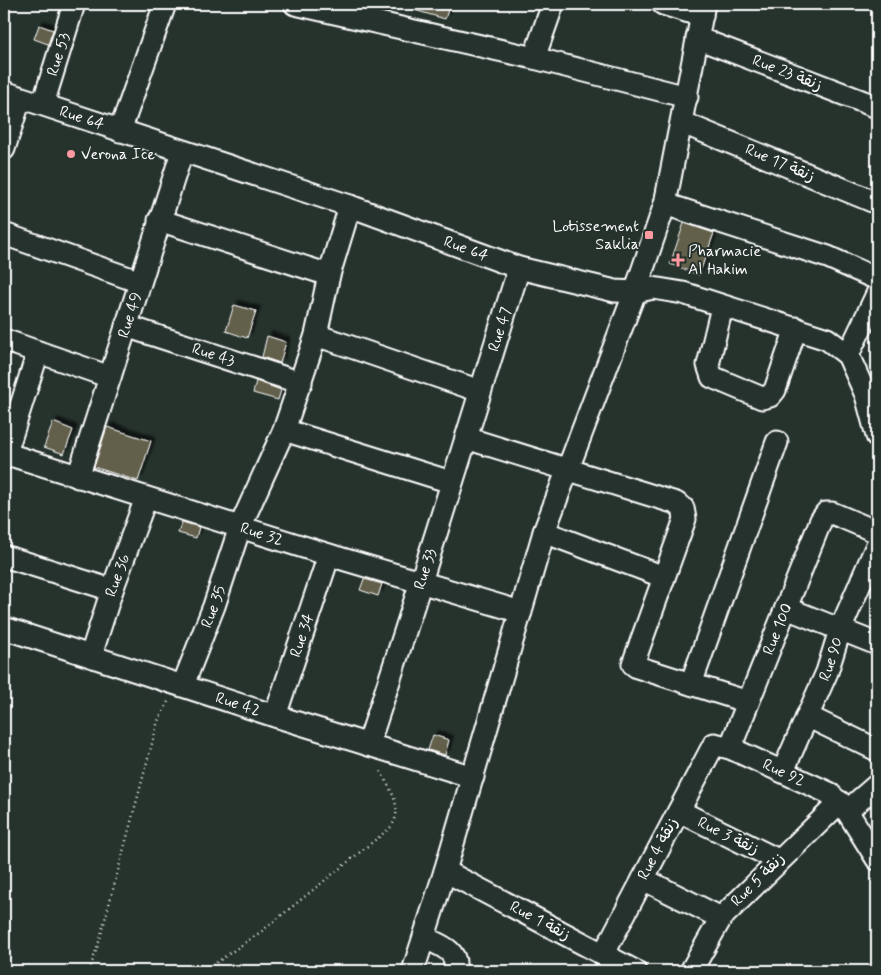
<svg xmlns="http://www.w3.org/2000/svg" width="881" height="975" font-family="Mynerve,'Playpen Sans Arabic',sans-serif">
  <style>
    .building { fill: #625e4b; stroke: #fff; filter: url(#shadow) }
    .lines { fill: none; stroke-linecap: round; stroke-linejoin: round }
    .minor-casing { stroke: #fff; stroke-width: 25 }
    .path { stroke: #fff; stroke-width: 2.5; stroke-dasharray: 1 4; stroke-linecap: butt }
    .minor { stroke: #26332d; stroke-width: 21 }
    .poi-dot { fill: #ff9aa2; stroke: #26332d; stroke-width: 2 }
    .labels { text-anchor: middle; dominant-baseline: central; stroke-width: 4; stroke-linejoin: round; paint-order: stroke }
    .street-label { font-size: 16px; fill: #fff; stroke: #26332d }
    .poi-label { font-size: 16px; fill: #fff; stroke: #26332d; text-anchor: start }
  </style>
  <defs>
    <filter id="shadow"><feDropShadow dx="4.5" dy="-4.5" stdDeviation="1" flood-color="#0009"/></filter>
  </defs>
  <rect width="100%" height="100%" fill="#26332d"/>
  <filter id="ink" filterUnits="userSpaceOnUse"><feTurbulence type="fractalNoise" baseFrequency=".02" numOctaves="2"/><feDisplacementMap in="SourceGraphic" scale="10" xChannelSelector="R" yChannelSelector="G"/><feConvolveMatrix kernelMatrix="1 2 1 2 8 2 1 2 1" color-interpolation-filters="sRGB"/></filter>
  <g filter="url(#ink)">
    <path class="building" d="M404,4h46l-5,15 -41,-12z
      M39,25l14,5 -5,14 -14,-5z
      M684,223l30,10 -15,42 -29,-11z
      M234,305l22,6 -9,27 -21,-7z
      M267,336l19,6 -6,21 -18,-6z
      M256,381l25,9 -3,10 -25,-7z
      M53,422l20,8 -9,24 -20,-7z
      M107,427l44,14 -13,40 -44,-14z
      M182,522l17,5 -3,11 -18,-5z
      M364,579l18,5 -4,12 -18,-6z
      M433,735l16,5 -4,15 -17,-5z"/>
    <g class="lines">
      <g class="minor-casing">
        <g id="minor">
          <path d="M295,4l239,54 153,39"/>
          <path d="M663,4l39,12"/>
          <path d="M697,38l180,69"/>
          <path d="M534,58l19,-54"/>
          <path id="s1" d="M4,92l346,114 169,62 96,23 20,1 18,-4 30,5 144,46 21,16 18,40 11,41"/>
          <path id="s2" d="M43,104l31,-100"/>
          <path d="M683,123l194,80"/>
          <path d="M120,131l45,-127"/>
          <path d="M4,149l16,-50"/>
          <path d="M665,204l163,53 49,22"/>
          <path d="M159,220l170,55"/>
          <path d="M4,234l136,48"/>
          <path d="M722,307l-14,58 4,12 50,21 8,-2 5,-6 21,-62"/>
          <path id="s3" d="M126,326l175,57"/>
          <path d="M316,335l164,56"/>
          <path d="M4,340l106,37"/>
          <path d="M848,355l29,-61"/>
          <path d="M284,430l167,52"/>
          <path d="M466,438l210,65 7,5 2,11 -52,145 4,3 111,35"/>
          <path id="s4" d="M4,453l325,102 192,57"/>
          <path d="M4,459l34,-107"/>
          <path id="s5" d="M78,477l104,-325"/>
          <path d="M544,532l120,45"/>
          <path d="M4,556l108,34"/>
          <path d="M786,608l91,36"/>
          <path id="s6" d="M4,628l271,88 198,61"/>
          <path id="s7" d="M91,655l21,-65 34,-92"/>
          <path d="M691,684l86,-242"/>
          <path id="s8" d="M183,685l31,-79 26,-79 44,-97 32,-95 13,-60 21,-69"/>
          <path id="s9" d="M275,716l54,-161"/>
          <path d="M807,716l70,34"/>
          <path id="s10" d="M368,745c53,-158 101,-318 151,-477"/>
          <path id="s11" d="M730,748l91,-228 5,-7h6l45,19"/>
          <path id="s12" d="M783,771l44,-99 13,-42 37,-85"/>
          <path d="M679,811l99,49"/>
          <path d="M847,811l30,-26"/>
          <path d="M445,871l190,100"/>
          <path d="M643,879l78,39"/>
          <path d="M425,938c15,7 35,13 29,33"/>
          <path id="s13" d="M603,955l111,-211 16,4 99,45 18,18 30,48"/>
          <path d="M413,971l32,-100 99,-339 91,-240 30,-88 39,-200"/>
          <path d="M691,971l30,-53 119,-116"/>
        </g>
      </g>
      <path class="path" d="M89,971l10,-29 59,-221 11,-21
        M204,971l58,-40 128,-103c16,-20 -2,-41 -11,-60"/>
      <use href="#minor" class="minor"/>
    </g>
  </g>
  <g class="poi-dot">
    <circle cx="71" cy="154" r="5"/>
    <rect x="644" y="230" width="10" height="10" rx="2.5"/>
    <path d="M675.5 252.5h5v5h5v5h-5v5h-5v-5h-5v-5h5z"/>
  </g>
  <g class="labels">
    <g class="street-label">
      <text stroke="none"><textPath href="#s2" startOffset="52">Rue 53</textPath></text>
      <text transform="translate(787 73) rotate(21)">Rue 23 زنقة</text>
      <text stroke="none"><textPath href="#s1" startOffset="82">Rue 64</textPath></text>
      <text transform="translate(780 163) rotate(23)">Rue 17 زنقة</text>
      <text stroke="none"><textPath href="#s1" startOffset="488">Rue 64</textPath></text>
      <text stroke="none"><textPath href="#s5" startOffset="170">Rue 49</textPath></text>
      <text stroke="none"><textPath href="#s10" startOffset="436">Rue 47</textPath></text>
      <text stroke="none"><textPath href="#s3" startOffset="92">Rue 43</textPath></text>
      <text stroke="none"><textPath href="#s4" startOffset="270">Rue 32</textPath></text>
      <text stroke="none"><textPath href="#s10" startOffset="185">Rue 33</textPath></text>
      <text stroke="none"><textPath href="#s7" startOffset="84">Rue 36</textPath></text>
      <text stroke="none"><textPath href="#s8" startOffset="84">Rue 35</textPath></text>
      <text stroke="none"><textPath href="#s11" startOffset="128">Rue 100</textPath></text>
      <text stroke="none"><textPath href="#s9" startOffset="85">Rue 34</textPath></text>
      <text stroke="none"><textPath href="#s12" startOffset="122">Rue 90</textPath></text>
      <text stroke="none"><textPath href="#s6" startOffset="246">Rue 42</textPath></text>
      <text stroke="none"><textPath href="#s13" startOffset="314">Rue 92</textPath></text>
      <text transform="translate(728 836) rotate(26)">Rue 3 زنقة</text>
      <text transform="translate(658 849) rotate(-62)">Rue 4 زنقة</text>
      <text transform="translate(758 880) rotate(-45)">Rue 5 زنقة</text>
      <text transform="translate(540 921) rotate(28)">Rue 1 زنقة</text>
    </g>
    <g class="poi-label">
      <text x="81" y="154">Verona Ice</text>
      <text x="639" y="226" text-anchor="end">Lotissement<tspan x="639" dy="18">Saklia</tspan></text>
      <text x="688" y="251">Pharmacie<tspan x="688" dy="18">Al Hakim</tspan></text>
    </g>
  </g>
  <rect width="881" height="975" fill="none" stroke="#26332d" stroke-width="20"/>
  <rect x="10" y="10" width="861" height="955" fill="none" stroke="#fff" stroke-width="2" filter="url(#ink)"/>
</svg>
